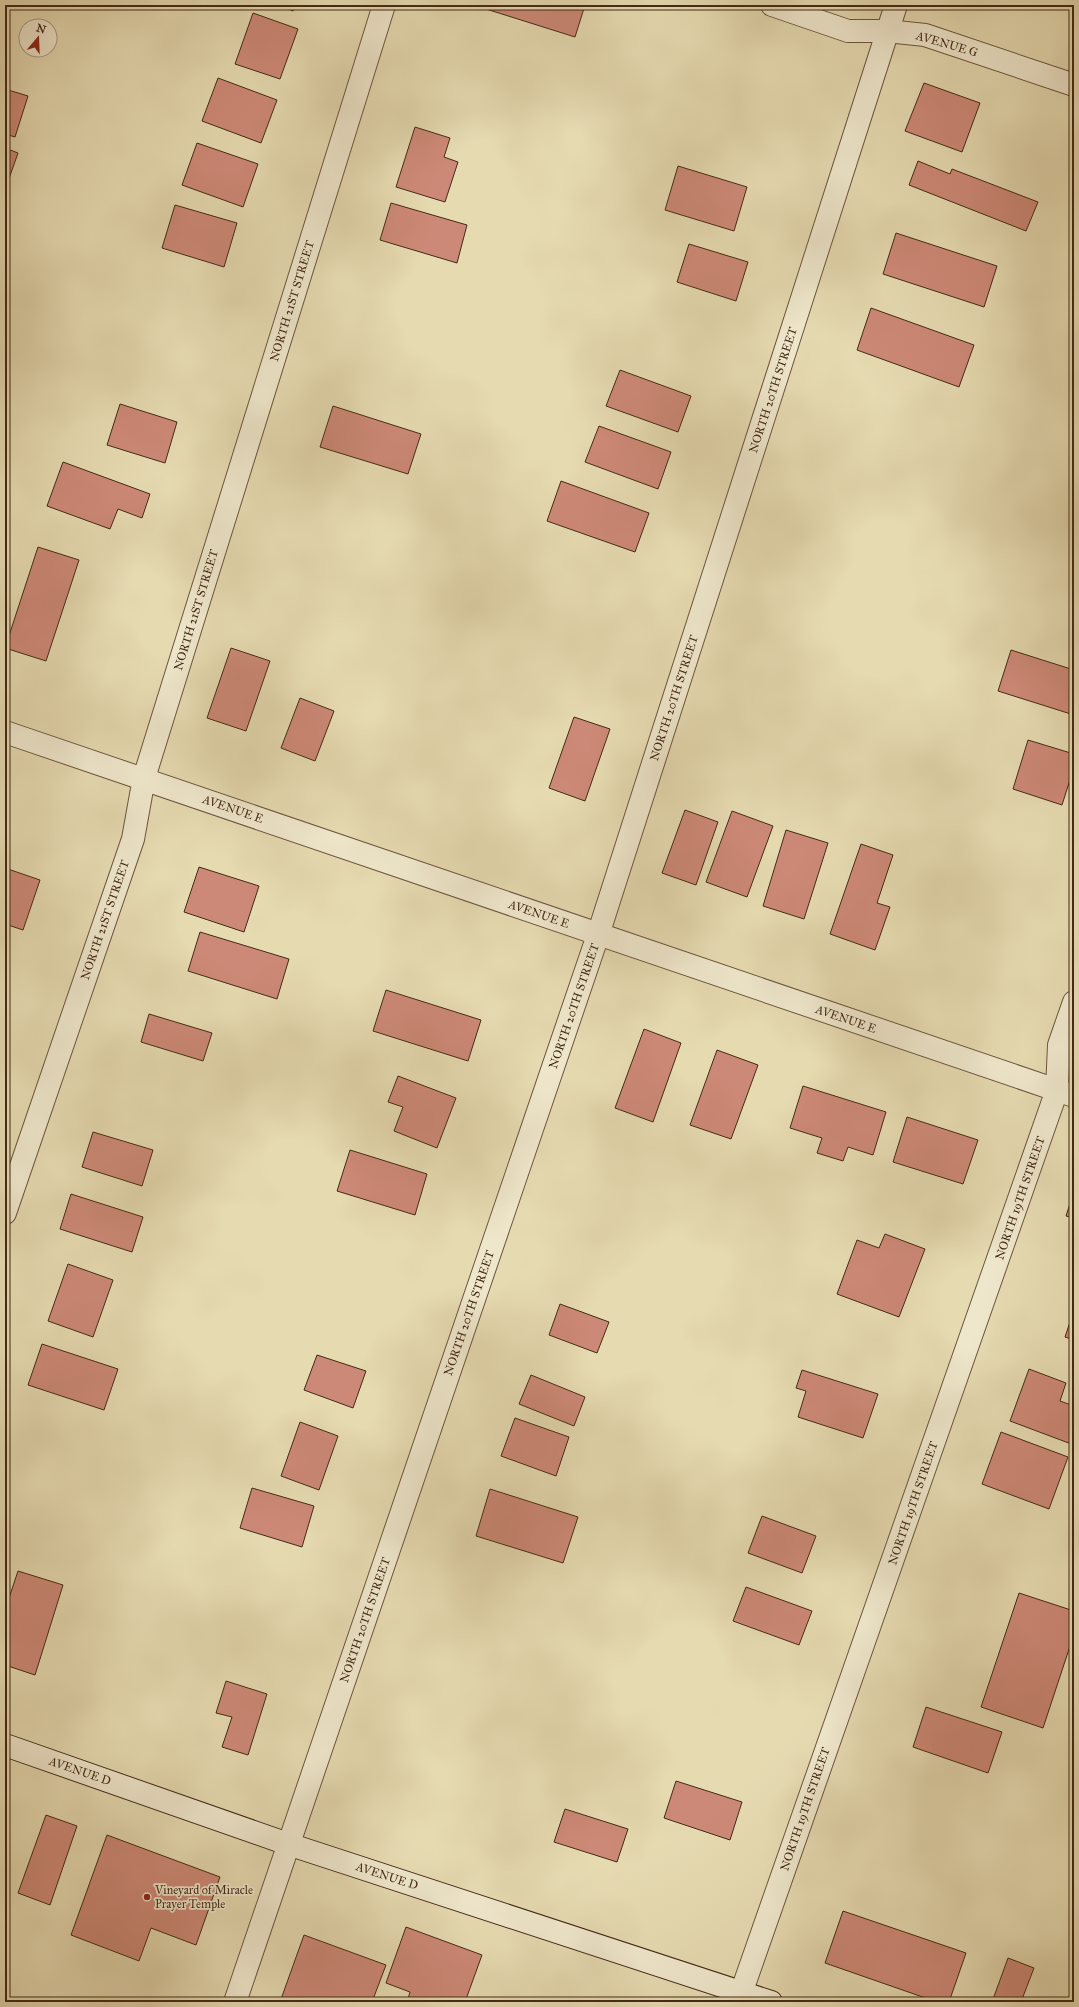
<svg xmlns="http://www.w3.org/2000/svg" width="1079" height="2007" font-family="'IM FELL Great Primer',serif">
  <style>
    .building { fill: #cd8977; stroke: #432a16 }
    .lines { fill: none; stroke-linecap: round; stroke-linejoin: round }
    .street-casing { stroke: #6c563d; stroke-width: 24 }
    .secondary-casing { stroke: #432a16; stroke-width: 24 }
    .street { stroke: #efe7cc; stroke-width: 22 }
    .secondary { stroke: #efe7cc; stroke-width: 22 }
    .poi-dot { fill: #8f2418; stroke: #efe7cc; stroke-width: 1.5 }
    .labels { text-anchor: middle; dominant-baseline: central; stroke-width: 3.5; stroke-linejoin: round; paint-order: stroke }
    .street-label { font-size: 12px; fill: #432a16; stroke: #efe7cc }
    .poi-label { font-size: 12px; fill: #432a16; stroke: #efe7cc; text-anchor: start }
  </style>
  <rect width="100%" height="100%" fill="#e6dab1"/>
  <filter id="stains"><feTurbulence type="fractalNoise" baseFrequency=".005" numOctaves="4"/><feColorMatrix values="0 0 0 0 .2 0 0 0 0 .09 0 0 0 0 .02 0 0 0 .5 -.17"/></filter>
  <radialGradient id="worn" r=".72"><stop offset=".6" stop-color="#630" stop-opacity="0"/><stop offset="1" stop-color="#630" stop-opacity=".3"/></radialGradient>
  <path class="building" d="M278,5h18l-3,6z
    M488,5h97l-10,32 -89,-28z
    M253,13l45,16 -18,50 -45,-15z
    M218,78l59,22 -16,43 -59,-22z
    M924,83l56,20 -18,49 -57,-21z
    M5,89l23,7 -13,41 -10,-3z
    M415,127l35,11 -6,19 14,5 -13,40 -49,-15z
    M197,143l61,21 -15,43 -61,-22z
    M5,148l13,5 -13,37z
    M918,161l32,13 2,-5 86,33 -12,29 -117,-46z
    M678,166l69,21 -13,44 -69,-21z
    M391,203l76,22 -10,38 -77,-23z
    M175,205l62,18 -13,44 -62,-19z
    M896,233l101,33 -13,41 -101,-33z
    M689,244l59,18 -12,39 -59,-19z
    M871,308l103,37 -15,42 -102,-37z
    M620,370l71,26 -13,36 -72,-26z
    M120,404l57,18 -12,41 -58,-18z
    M333,406l88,28 -13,40 -88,-27z
    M599,426l72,26 -13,37 -73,-27z
    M63,462l87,32 -8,24 -24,-9 -8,20 -63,-23z
    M561,481l88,32 -14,39 -88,-31z
    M38,547l41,13 -33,101 -41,-13z
    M231,648l39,13 -24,70 -39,-13z
    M1011,650l63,20v45l-76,-24z
    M300,698l34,13 -19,50 -34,-13z
    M574,717l36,12 -25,72 -36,-13z
    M1028,740l46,14v13l-12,38 -49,-16z
    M685,810l33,12 -22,63 -34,-12z
    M732,811l41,15 -26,71 -41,-15z
    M786,830l42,13 -24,76 -41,-13z
    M861,844l32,11 -16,48 13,4 -15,43 -45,-16z
    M199,867l60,19 -15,46 -60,-20z
    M5,868l35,12 -17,50 -18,-6z
    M200,932l89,27 -12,40 -89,-28z
    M386,990l95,30 -13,41 -95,-30z
    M149,1014l63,19 -9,28 -62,-19z
    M644,1029l37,14 -28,79 -38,-14z
    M717,1050l41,15 -27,74 -41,-14z
    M398,1076l58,22 -19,50 -43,-17 9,-24 -15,-5z
    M803,1086l83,26 -13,43 -25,-8 -5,14 -26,-8 5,-15 -32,-10z
    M907,1117l71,23 -15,44 -70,-22z
    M93,1132l60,18 -11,36 -60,-19z
    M350,1150l77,24 -12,41 -78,-24z
    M1074,1191v27l-8,-2z
    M71,1194l72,23 -11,35 -72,-23z
    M885,1234l40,15 -26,68 -62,-23 20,-54 22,8z
    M68,1264l45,16 -20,57 -45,-16z
    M560,1304l49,18 -12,31 -48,-18z
    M1074,1310v30l-9,-3z
    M42,1344l76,25 -14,41 -76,-25z
    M317,1355l49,16 -13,37 -49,-18z
    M1029,1369l37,14 -6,18 14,5v39l-64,-24z
    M802,1370l76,24 -15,44 -65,-21 8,-26 -10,-3z
    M531,1375l54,22 -11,29 -55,-22z
    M515,1418l54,19 -13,39 -55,-20z
    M300,1422l38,14 -19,54 -38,-14z
    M1001,1432l67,25 -19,52 -67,-25z
    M252,1488l62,18 -12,41 -62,-19z
    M490,1489l88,28 -15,46 -87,-27z
    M762,1516l54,20 -14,37 -54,-20z
    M18,1571l45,14 -28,90 -30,-10v-55z
    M746,1587l66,24 -13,34 -66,-24z
    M1019,1593l55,18v23l-31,94 -62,-21z
    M226,1681l41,13 -19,61 -26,-8 10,-30 -16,-4z
    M926,1707l76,25 -14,41 -75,-26z
    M676,1781l66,21 -12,38 -66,-22z
    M565,1809l63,20 -11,33 -63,-20z
    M46,1815l31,11 -27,79 -32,-12z
    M107,1835l113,42 -24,68 -45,-17 -12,33 -68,-26z
    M843,1911l123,42 -17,49h-12l-112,-39z
    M406,1927l76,28 -17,47h-11l-12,-5 -2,5h-33l3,-10 -24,-9z
    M304,1935l82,30 -14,37h-92z
    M1008,1958l26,10 -13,34h-29z"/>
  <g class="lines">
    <g class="street-casing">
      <path id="street" d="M772,5l76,26h39l38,4 149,50
        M5,732l1069,364
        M5,1213l128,-374 11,-61 240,-773
        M235,2002l363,-1067 298,-930
        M738,2002l319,-912 2,-45 15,-43"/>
    </g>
    <g class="secondary-casing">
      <path id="secondary" d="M5,1745l283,99 483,158"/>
    </g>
    <use href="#street" class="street"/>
    <use href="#secondary" class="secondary"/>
  </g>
  <circle class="poi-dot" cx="147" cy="1897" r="4"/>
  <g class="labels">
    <g class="street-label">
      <text transform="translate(947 44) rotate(16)">AVENUE G</text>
      <text transform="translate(292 301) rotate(-73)">NORTH 21ST STREET</text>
      <text transform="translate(773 390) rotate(-72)">NORTH 20TH STREET</text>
      <text transform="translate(196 610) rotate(-73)">NORTH 21ST STREET</text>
      <text transform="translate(674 698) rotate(-72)">NORTH 20TH STREET</text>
      <text transform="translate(233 809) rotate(19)">AVENUE E</text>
      <text transform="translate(539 914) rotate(19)">AVENUE E</text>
      <text transform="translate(105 920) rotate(-71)">NORTH 21ST STREET</text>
      <text transform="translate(574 1006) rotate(-71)">NORTH 20TH STREET</text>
      <text transform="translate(846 1019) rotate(19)">AVENUE E</text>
      <text transform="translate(1020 1198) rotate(-71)">NORTH 19TH STREET</text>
      <text transform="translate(469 1313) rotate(-71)">NORTH 20TH STREET</text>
      <text transform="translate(913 1503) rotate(-71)">NORTH 19TH STREET</text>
      <text transform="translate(365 1620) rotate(-71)">NORTH 20TH STREET</text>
      <text transform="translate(80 1771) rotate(19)">AVENUE D</text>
      <text transform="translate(805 1809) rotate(-71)">NORTH 19TH STREET</text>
      <text transform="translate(387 1876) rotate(18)">AVENUE D</text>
    </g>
    <g class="poi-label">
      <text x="155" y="1890">Vineyard of Miracle<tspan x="155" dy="14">Prayer Temple</tspan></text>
    </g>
  </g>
  <rect width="1079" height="2007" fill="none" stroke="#e6dab1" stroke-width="20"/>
  <rect x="6" y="6" width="1067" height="1995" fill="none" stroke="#432a16" stroke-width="2"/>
  <rect x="10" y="10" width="1059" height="1987" fill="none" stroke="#432a16"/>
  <g transform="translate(38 38) rotate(19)"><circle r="19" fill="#efe7cc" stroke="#aa9b83"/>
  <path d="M0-3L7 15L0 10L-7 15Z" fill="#8f2418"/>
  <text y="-6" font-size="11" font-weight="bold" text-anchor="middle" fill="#432a16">N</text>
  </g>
  <rect width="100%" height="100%" filter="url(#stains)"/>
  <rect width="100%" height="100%" fill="url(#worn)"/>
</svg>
